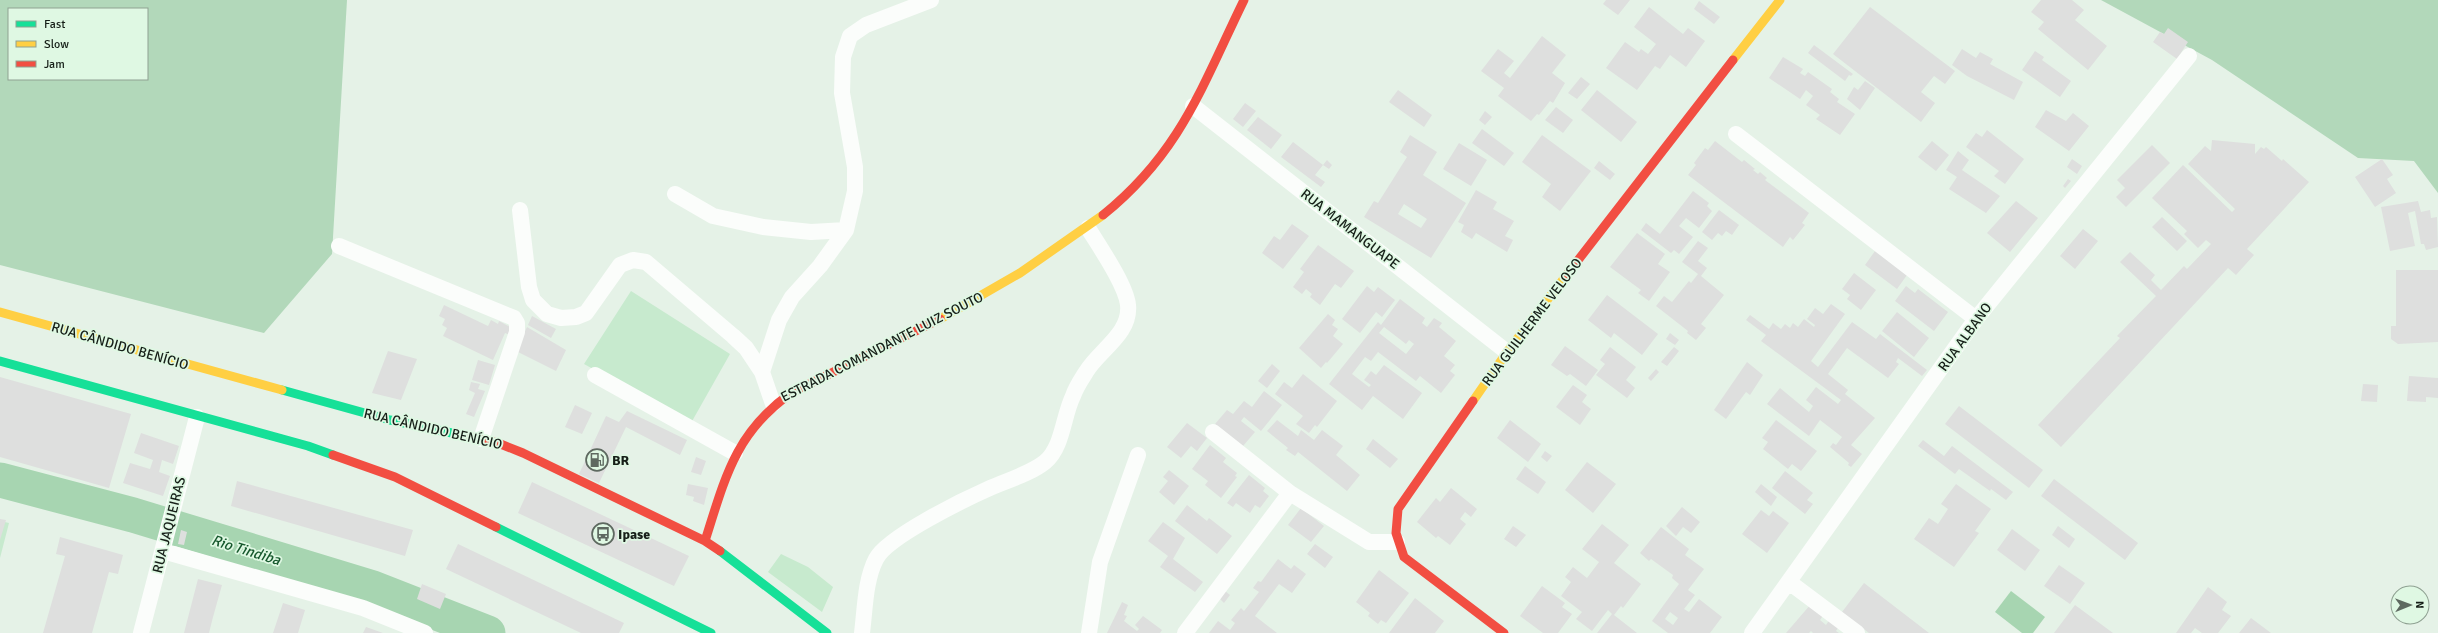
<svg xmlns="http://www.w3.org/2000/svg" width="2438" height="633" font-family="Signika,sans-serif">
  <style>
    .green { fill: #c7eace }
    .forest { fill: #b2d8ba; fill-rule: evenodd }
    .water { fill: #a7d5b1 }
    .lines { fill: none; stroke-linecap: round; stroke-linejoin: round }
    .river { stroke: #a7d5b1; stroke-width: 35 }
    .building { fill: #dedfde; fill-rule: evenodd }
    .street { stroke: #fbfdfb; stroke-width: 16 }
    .fast { stroke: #16e098; stroke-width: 9 }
    .slow { stroke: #ffcf43; stroke-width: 9 }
    .jam { stroke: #f24e42; stroke-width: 9 }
    .labels { text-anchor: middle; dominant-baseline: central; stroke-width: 3.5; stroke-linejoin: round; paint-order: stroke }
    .street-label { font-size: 14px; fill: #161f18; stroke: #dff8e3 }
    .poi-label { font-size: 14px; font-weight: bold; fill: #161f18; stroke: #dff8e3; text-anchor: start }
    .water-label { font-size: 15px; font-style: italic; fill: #16582d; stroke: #dff8e3 }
  </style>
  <rect width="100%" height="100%" fill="#e5f2e7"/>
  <path class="green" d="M631,291l99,63 -39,69 -107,-59z
    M0,521l9,2 -9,35z
    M781,554l27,13 25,20 -11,25 -54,-40z"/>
  <path class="forest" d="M0,0h347l-15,254 -68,79 -264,-68zM9,9h138v70h-138z
    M2101,0h337v193l-24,-32 -56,-3 -146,-98z"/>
  <path class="water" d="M2011,591l34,26 -12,16h-11l-27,-21z"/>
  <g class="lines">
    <path class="river" d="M0,480l133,35 240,73 115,45"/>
  </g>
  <path class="building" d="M1606,0h24l-12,15 -15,-11z
    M2041,0h31l12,10 -9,10 32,26 -19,24 -50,-41 6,-7 -13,-10z
    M1699,1l21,16 -6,7 -20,-15z
    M1649,7l34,27 5,-6 17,13 -19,26 -16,-12 -10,14 -5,-3 -18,24 -31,-22 19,-26 14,10 2,-3 7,5 8,-10 -22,-17z
    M1870,7l85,64 -10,13 -11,-8 -13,16 14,11 -14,19 -88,-68z
    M2168,28l20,14 -11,17 -24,-17 7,-10 4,2z
    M1542,36l24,19 -14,18 13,10 -12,20 -3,-2 -11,14 -2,-1 -6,7 -33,-25 6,-8 -23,-17 17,-22 16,12 -10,12 6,5z
    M1814,45l39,29 -2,2 -2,-1 -4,6 -37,-28z
    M1962,49l14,9 4,-6 13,7 -3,5 33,18 -9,18 -47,-24 -15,-11z
    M2035,51l9,6 -2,3 29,21 -11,16 -38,-27z
    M1783,57l20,12 -3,4 5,3 3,-4 24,17 -2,3 9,7 -2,3 18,12 -15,21 -24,-16 4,-4 -14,-10 7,-9 -7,-6 -6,9 -31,-21z
    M1581,77l9,7 -13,15 -9,-6z
    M1865,81l10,7 -15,22 -13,-11 7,-12 4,3z
    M1398,90l34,25 -8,12 -35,-25z
    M1597,90l40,32 -16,20 -40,-32z
    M1245,103l11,8 -13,16 -10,-8z
    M1556,107l17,13 -10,13 -18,-13z
    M2046,110l20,11 7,-8 16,13 -20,25 -34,-24z
    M1485,111l7,6 -7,8 -6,-5z
    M1258,117l24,18 -11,14 -24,-19z
    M1482,129l32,24 -10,13 -32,-23z
    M1987,130l37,29 -19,25 -11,-8 5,-5 -33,-24 10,-14 6,4z
    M1410,135l27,17 -14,23 43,28 -35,55 -67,-41 10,-16 4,2 29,-46 -7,-5zM1404,204l23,15 -6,9 -23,-14z
    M1542,135l49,36 -31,40 -18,-14 9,-13 -29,-22z
    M2212,140l43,4v10l6,-7 3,2 2,-2 16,14 1,-2 26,23 -62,67 7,6 -18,20 -8,-7 -167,179 -23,-22 82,-87 -3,-2 39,-40 -36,-34 10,-10 25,23 -4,5 10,10 23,-24 3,3 24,-25 -5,-4 -8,8 -14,-14 3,-3 -35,-33 31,-33 49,47 3,-3 -47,-45 17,-18 6,5z
    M1715,141l27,21 2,-2 11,9 -2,1 5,4 2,-2 7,6 -2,2 44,33 -7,10 3,2 -12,15 -3,-3 -7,10 -95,-72 8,-10 -2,-2 11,-15 3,2z
    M1932,141l17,14 -13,16 -18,-14z
    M1293,142l30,23 -8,10 10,7 -4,5 -40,-30z
    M1459,143l28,17 -16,26 -28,-17z
    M2152,145l18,18 -44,44 -10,-10 9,-9 -8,-8z
    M1958,151l11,9 -7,10 38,26 -14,17 -37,-24 8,-12 -11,-7z
    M2072,159l10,7 -5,8 -10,-7z
    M2382,159l11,16 -6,4 9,14 -21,14 -20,-30z
    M1327,160l5,5 -3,4 -6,-4z
    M1599,161l16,13 -5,6 -16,-12z
    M2068,179l3,2 -6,7 -2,-2z
    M1476,190l21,12 -4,7 21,12 -9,15 8,4 -6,12 -31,-19 -4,6 -11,-7 3,-7 -6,-3z
    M1693,191l16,12 -2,3 5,5 -13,17 -13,-10 -7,8 14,11 -14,17 -5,-4 -3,3 -30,-23 5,-7 14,11z
    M2016,201l22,17 -28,34 -23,-19z
    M2418,201l3,11 9,-2 1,8 6,-1 1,30 -12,3 -2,-6h-3l-6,-33 -7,2 7,33 -25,5 -9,-44z
    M1719,210l20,15 -7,10 -6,-4 -4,5 -4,-3 -6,7 -10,-8z
    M2162,217l25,24 -10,10 -25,-24z
    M1292,224l17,12 -26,33 -21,-16 12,-17 6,4z
    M2083,229l15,12 -23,28 -15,-13z
    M1637,233l28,21 -7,10 12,8 -21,29 -11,-8 3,-3 -31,-23z
    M1698,241l10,7 -10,13 9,7 -6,8 23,19 -23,29 5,4 -10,12 -9,-7 1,-2 -32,-25 8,-10 8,6 17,-21 2,2 7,-9 -16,-12z
    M1318,245l36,26 -13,17 -6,-4 -15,21 -10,-8 2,-3 -6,-5 -4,5 -9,-7 11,-15 -4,-3z
    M1875,251l32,24 -10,14 -32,-24z
    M2396,270h42v72l-40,2 -7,-5v-13h5z
    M1854,273l22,17 -15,20 -14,-11 3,-4 -8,-6z
    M1367,286l7,6 4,-5 17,13 -13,17 -6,-5 -16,21 -18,-14z
    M1906,286l9,7 3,-4 30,23 -14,19 -39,-30z
    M1607,295l51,39 -16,21 -28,-22 -3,5 -23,-18z
    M1400,299l25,19 -3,5 5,4 7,-9 8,5 -3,4 17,14 -12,15 11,9 -5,6 5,4 -14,18 -21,-17 -4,5 -38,-29 -7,9 -6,-4 -13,17 17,13 2,-2 -7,-5 7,-9 5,4 8,-10 38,28 -19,26 -30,-23 -11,14 -33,-26 49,-62 3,3zM1384,327l22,17 3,-4 5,4 -8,10 -27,-21z
    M1831,304l14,10 -34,47 7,6 34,-45 24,17 4,-5 47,36 -5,6 -24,-18 -2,4 3,2 -11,14 -41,-30 -19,26 20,16 -3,4 30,24 -24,27 11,9 -11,13 -3,-2 1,-2 -19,-16 3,-4 3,2 6,-8 -22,-17 -11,16 -42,-32 13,-16 29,24 4,-6 -7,-6 10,-13 22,17 3,-4 -80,-59 5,-6 -20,-15 4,-5 19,14 4,-6 8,6 4,-5 5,4 3,-5 5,4 6,-8 10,8 1,-2 -8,-6 8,-11 8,6z
    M444,305l44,21 3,-6 7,4 1,-3 13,7 -2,7 -5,-2 -12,27 -50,-24 4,-8 -5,-3 3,-6 -6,-3z
    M1897,312l32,26 -15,19 -32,-26z
    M1328,314l7,6 -3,5 6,4 -5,7 10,8 -16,19 -1,-1 -5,6 -22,-20z
    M532,316l24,13 -5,9 -23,-13z
    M527,327l39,23 -10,21 -40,-20z
    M1670,333l9,7 -4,5 -9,-6z
    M1565,346l33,24 -12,16 -16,-12 -3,2 -16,-11z
    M1610,347l26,20 -10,13 9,8 -8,10 -31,-23 9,-11 -5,-4z
    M1674,347l5,4 -12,15 -6,-4z
    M388,351l29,8 -16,41 -29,-7z
    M478,360l17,5 -6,20 -17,-5z
    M1747,362l16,13 -13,20 -4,-3 -20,27 -12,-9z
    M1272,364l8,7 -13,17 -9,-7z
    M1656,369l3,3 -8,9 -3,-3z
    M1303,374l34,27 -20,26 -2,-2 -6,8 -13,-9 7,-8 -28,-22 9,-12 8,6z
    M2409,376l29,2v20l-12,-1v5l-19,-1z
    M0,377l131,37 -22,74 -109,-31z
    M471,382l9,2 -2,5 7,2 -11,26 -8,-3 9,-21 -6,-3z
    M2363,384l15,1 -1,17 -16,-1z
    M1573,385l14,10 -5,7 9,7 -11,16 -24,-18z
    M1264,391l18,14 -21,26 -17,-14 -3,4 14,11 -12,14 -28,-22 12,-14 6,4 11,-13 8,6z
    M575,405l17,8 -10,21 -17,-7z
    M1959,406l84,64 -14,18 -84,-64z
    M627,411l60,29 -7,15 -54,-28 -27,56 -20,-9 27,-58 13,6z
    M1277,420l21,16 3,-6 13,10 8,-10 21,16 -7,9 24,20 -13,16 -49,-39 -3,4 -9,-6 2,-2 -21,-17z
    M1510,420l31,24 -13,18 -31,-24z
    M1776,420l41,31 -16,20 -9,-7 -4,5 -25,-20 5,-7 -6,-4z
    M1187,423l20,15 -10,13 -6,-5 -10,12 -14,-11z
    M141,433l38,13 -6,18 -11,-4 -3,12 11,4 -7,20 -40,-13 7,-20 20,6 3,-9 -19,-7z
    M1373,439l25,20 -8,9 -24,-19z
    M1923,440l21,16 8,-10 61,46 -7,8 -15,-11 -1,2 -31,-22 -4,5 -37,-28z
    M1210,445l16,13 -3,4 14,11 -2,3 2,1 -16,21 -16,-13 3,-4 -16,-12z
    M1545,451l7,5 -5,6 -6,-5z
    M696,457l10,4 -5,14 -10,-3z
    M1587,462l29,22 -23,29 -28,-23z
    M1525,466l21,16 -8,12 -22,-15z
    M1169,470l20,16 -15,19 -15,-13 9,-11 -5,-4z
    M1785,471l28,22 -6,7 6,4 -8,10 -33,-26z
    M1249,475l16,13 -2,3 6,5 -9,12 -5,-3 -5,8 -14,-10 -3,4 -6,-4z
    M2054,479l84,64 -13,17 -84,-64z
    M237,481l176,49 -8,26 -174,-50z
    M532,482l157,74 -15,30 -156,-73z
    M688,484l20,4 -4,17 -11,-4 1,-4 -8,-2z
    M1761,484l16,13 -6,9 -16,-14z
    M1956,484l35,25 -16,22 4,2 -25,34 -40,-28 15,-21 9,6 10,-15 -7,-5z
    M1451,488l26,21 -6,8 -6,-5 -5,7 6,5 -16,21 -12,-9 -2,2 -19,-16 19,-24 4,4z
    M1187,505l20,16 2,-3 23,18 -15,18 -42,-33z
    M1682,507l18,15 -9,11 -8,-6 -7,9 -10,-10z
    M1301,508l23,18 -13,16 -23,-17z
    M1761,510l8,6 4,-5 16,12 -22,30 -25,-19z
    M0,519l6,1 -6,20z
    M1163,522l22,16 -12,21 30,23 -8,10 -35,-25 8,-11 -20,-15z
    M1602,524l27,21 -15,18 27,21 -18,24 -2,-2 -7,9 23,18h-40l15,-19 -4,-4 -16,21 -16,-12 6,-7 -21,-16 10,-14 -6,-5 8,-10 14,11 12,-16 -17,-13z
    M1513,526l13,9 -10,12 -12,-8z
    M2058,526l17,13 -6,9 -17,-13z
    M1661,527l28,22 -4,6 19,14 -16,21 7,5 -11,14 5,3 10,-13 23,18 -12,16h-42l-16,-12 27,-37 -7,-6 1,-3 -22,-16 -2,2 -9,-8zM1670,612l8,6 -5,7 -8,-6z
    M2012,529l28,21 -15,21 -28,-21z
    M181,530l6,2 -3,13 -6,-1z
    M60,537l63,18 -5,19 -9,-2 -17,61h-49l22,-77 -9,-2z
    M458,544l166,79 -5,10h-38l-135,-64z
    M1315,544l18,13 -8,11 -18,-14z
    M1278,559l13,10 3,-4 12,9 -14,19 -13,-9 -24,32 22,17h-68l9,-12 12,9 5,-7 -4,-3 10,-12 3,3 15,-19 -6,-4 5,-7 3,1z
    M2059,565l26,18 -15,21 -26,-18z
    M1379,570l30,23 -23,30 -5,-3 -3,4 -10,-8 2,-3 -14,-11z
    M198,579l24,6 -9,32 -4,16h-25z
    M1864,583l65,50h-60l-27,-21z
    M422,584l24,10 -6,15 -23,-10z
    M1542,586l23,17 -3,4 10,7 -14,19h-15l-23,-17z
    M2208,587l19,15 -5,8 9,6 -13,17h-16l-7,-5 -4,5h-15z
    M1225,591l5,4 -6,8 -4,-4z
    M1415,598l29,23 -9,12h-46z
    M1122,602l6,3 -4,10 3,1 -3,5 13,10 2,-2 -4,-4 8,-9 19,14 -2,3h-53z
    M283,603l22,7 -7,23h-25z
    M1811,604l13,10 -4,6 6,5 4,-6 9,7 -3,5 3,2h-26l-2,-2 -2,2h-23z
    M2075,605l38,28h-59z
    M2251,618l20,15h-32z
    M366,627l17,6h-20z"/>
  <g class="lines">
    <path class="street" d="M1193,106l314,246
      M1736,134l240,185
      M675,194l38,22 50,11 48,5 35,-2
      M520,210l9,77 4,13 14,14 14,4 15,-1 10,-4 34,-48 13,-5 13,2 87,74 13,12 16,24
      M339,246l175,72 3,5v9l-36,107
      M595,375l140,78
      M773,404l-11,-32 17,-52 13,-23 28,-31 26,-36 9,-39v-24l-13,-74 1,-36 7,-21 16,-11 65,-25
      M1213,432l77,61 79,49h28
      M163,551l200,57 62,25
      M1789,582l68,51
      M141,633l56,-216
      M862,633c3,-23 3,-53 14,-74 11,-22 89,-60 114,-71 18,-8 40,-14 55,-26 18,-15 18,-46 28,-66 3,-9 8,-16 13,-24 13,-22 45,-38 42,-67 -2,-20 -29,-59 -40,-77
      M1089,633l11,-71 38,-107
      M1185,633l105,-140
      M1752,633l224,-314 213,-263"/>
    <path class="fast" d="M0,361l308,85 25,9
      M282,390l108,30 76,16
      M496,527l215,106
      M720,551l107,82"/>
    <path class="slow" d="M1733,60l47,-60
      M0,312l282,78
      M940,319l80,-46 83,-58
      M1473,401l34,-49 58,-75"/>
    <path class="jam" d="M1103,215c78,-63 99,-129 141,-215
      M1565,277l168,-217
      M1473,401l-75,108 -2,24 8,24 100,76
      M466,436l32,7 25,10 182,88 15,10
      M333,455l62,22 101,50
      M705,541c20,-63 30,-108 86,-148l149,-74"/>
  </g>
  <defs>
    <g id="fuel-ring" transform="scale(1.15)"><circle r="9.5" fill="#dff8e3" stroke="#5e6960" stroke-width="1.5"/><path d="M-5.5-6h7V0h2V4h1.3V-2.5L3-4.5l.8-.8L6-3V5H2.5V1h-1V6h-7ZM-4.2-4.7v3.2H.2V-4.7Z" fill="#5e6960"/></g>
    <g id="bus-ring" transform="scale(1.15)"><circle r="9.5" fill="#dff8e3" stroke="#5e6960" stroke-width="1.5"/><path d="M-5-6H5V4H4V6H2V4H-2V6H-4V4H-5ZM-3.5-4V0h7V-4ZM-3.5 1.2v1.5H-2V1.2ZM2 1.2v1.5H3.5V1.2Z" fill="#5e6960"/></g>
  </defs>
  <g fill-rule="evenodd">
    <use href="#fuel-ring" x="597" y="460"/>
    <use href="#bus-ring" x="603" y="534"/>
  </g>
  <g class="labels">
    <g class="street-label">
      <text transform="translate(1350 229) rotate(38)">RUA MAMANGUAPE</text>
      <text transform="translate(1532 322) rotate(-53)">RUA GUILHERME VELOSO</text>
      <text transform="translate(1965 337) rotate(-54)">RUA ALBANO</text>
      <text transform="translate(120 346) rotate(16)">RUA CÂNDIDO BENÍCIO</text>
      <text transform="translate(882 347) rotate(-27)">ESTRADA COMANDANTE LUIZ SOUTO</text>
      <text transform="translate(433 429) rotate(13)">RUA CÂNDIDO BENÍCIO</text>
      <text transform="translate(169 525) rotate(-76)">RUA JAQUEIRAS</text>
    </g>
    <g class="poi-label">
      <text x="612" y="460">BR</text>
      <text x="618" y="534">Ipase</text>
    </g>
    <g class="water-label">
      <text transform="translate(246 550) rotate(17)">Rio Tindiba</text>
    </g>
  </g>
  <rect x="8" y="8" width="140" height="72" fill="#dff8e3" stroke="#8fa192"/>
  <rect x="16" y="21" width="20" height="6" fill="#16e098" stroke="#8fa192"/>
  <text x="44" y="28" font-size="12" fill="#161f18">Fast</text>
  <rect x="16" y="41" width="20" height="6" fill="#ffcf43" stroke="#8fa192"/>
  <text x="44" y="48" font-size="12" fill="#161f18">Slow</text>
  <rect x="16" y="61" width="20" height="6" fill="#f24e42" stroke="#8fa192"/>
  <text x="44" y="68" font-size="12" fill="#161f18">Jam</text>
  <g transform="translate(2410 605) rotate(89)"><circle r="19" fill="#dff8e3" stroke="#8fa192"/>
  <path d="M0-3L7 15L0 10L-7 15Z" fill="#5e6960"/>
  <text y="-6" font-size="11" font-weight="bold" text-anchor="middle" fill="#161f18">N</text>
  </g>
</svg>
